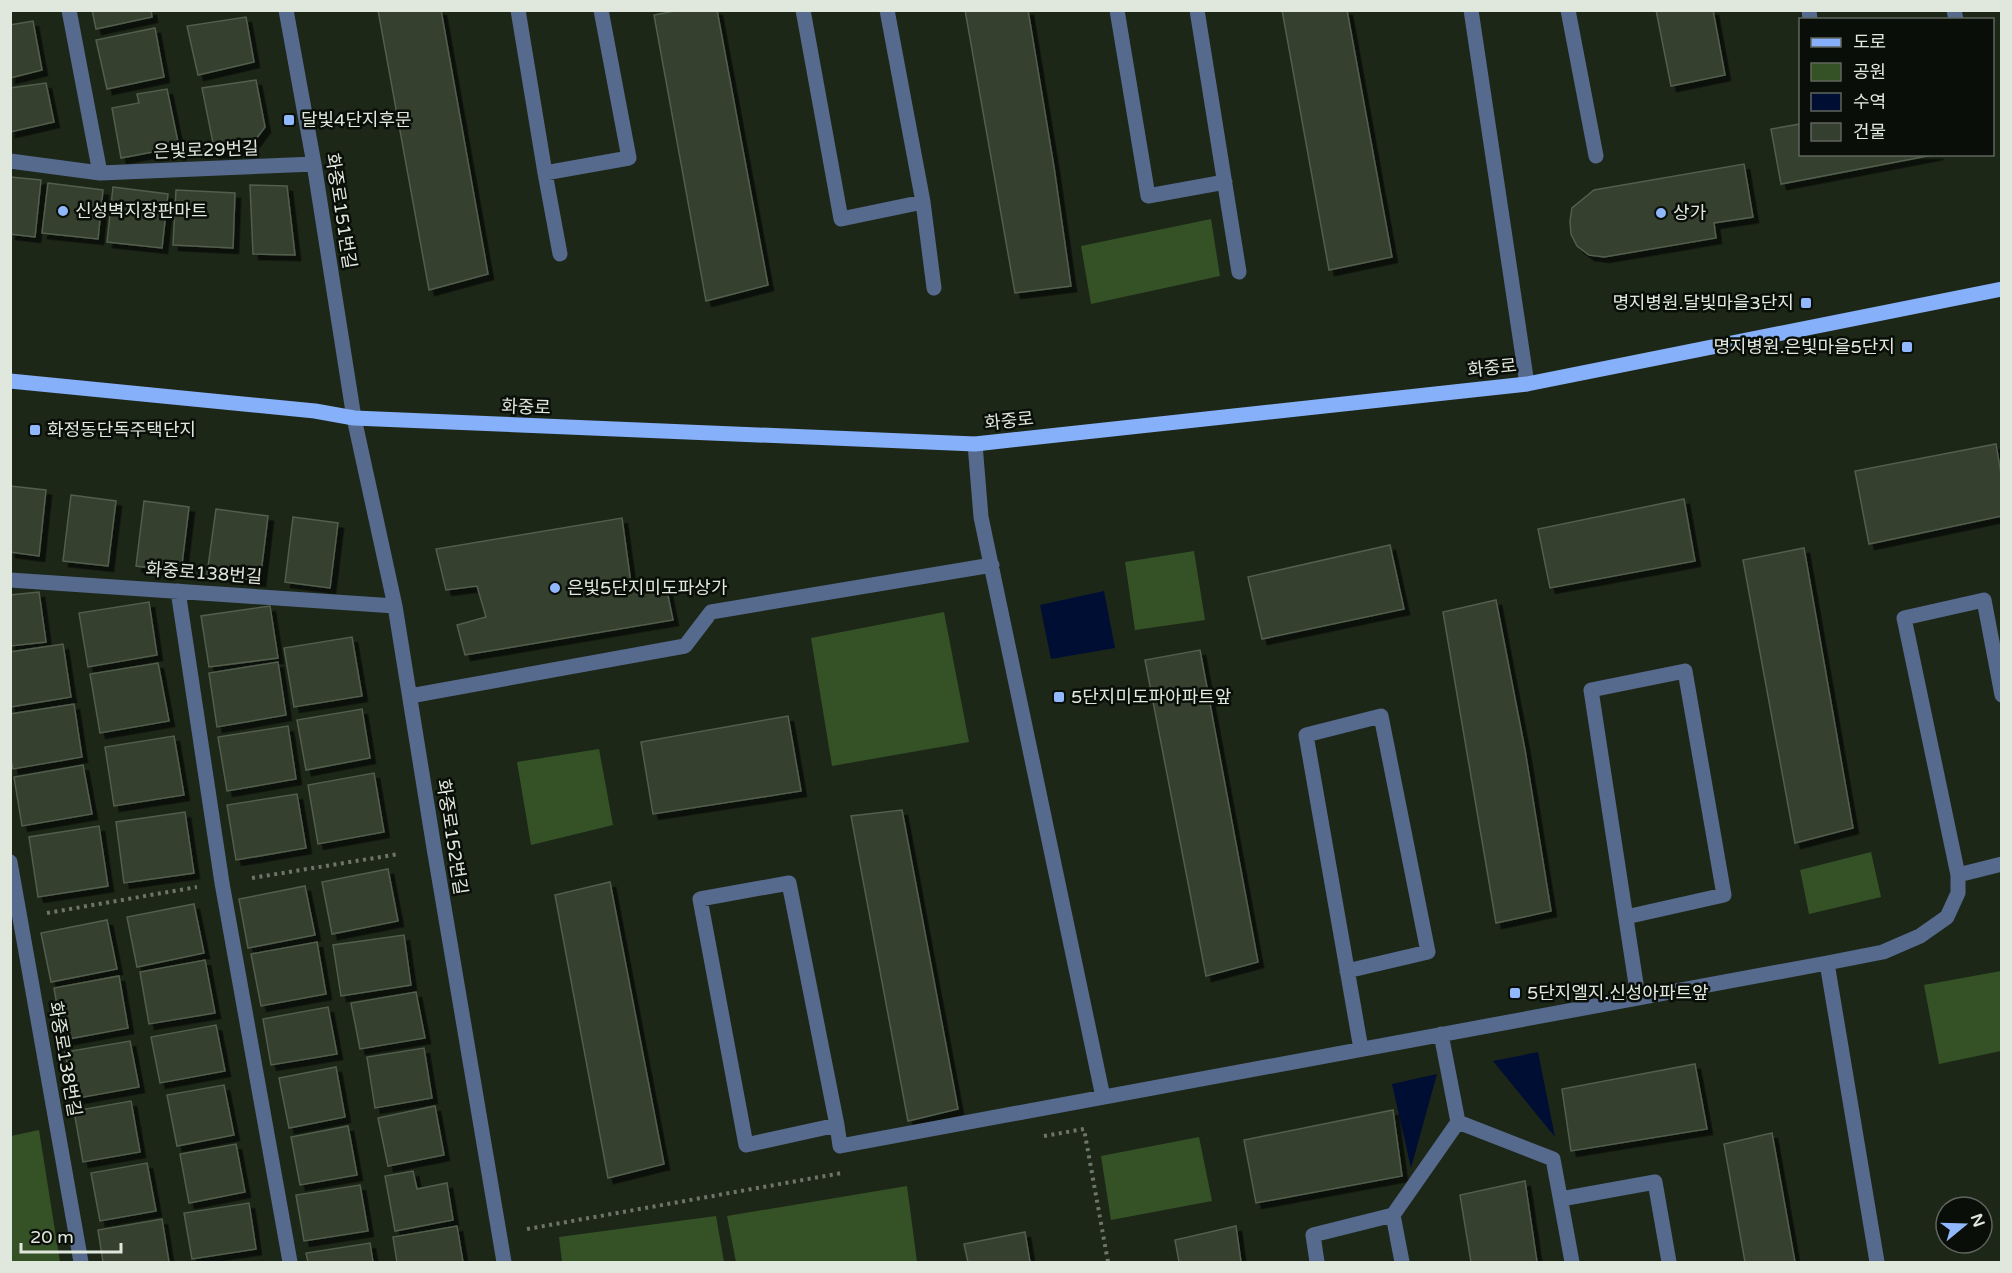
<svg xmlns="http://www.w3.org/2000/svg" width="2012" height="1273" font-family="'Varela Round','Noto Sans KR',sans-serif">
  <style>
    .green { fill: #355227 }
    .water { fill: #010e33 }
    .building { fill: #343f2f; stroke: #525e4d; stroke-width: 1.5; filter: url(#shadow) }
    .lines { fill: none; stroke-linecap: round; stroke-linejoin: round }
    .path { stroke: #6d7669; stroke-width: 4; stroke-dasharray: 3 4.5; stroke-linecap: butt }
    .minor { stroke: #566a8e; stroke-width: 15 }
    .major { stroke: #87b0fb; stroke-width: 15 }
    .poi-dot { fill: #91b8fd; stroke: #0a0e08; stroke-width: 2 }
    .labels { text-anchor: middle; dominant-baseline: central; stroke-width: 5; stroke-linejoin: round; paint-order: stroke }
    .poi-label { font-size: 18px; fill: #e0e7dd; stroke: #0a0e08; text-anchor: start }
    .street-label { font-size: 18px; fill: #e0e7dd; stroke: #0a0e08 }
  </style>
  <defs>
    <filter id="shadow"><feDropShadow dx="5.5" dy="5.5" stdDeviation="0" flood-color="#0009"/></filter>
  </defs>
  <rect width="100%" height="100%" fill="#1d2718"/>
  <path class="green" d="M1211,219l9,57 -129,28 -10,-58z
    M1194,551l11,69 -70,10 -10,-68z
    M944,612l25,130 -137,24 -21,-128z
    M599,749l14,76 -82,20 -14,-83z
    M1871,852l10,45 -72,17 -9,-44z
    M2001,971v80l-62,13 -15,-79z
    M39,1130l21,132h-49v-126z
    M1199,1137l13,64 -101,19 -10,-64z
    M907,1186l10,76h-181l-9,-46z
    M716,1216l8,46h-162l-3,-25z"/>
  <path class="water" d="M1104,591l11,57 -64,11 -11,-54z
    M1538,1052l17,85 -62,-76z
    M1437,1074l-26,94 -19,-84z"/>
  <path class="building" d="M92,10h59l1,7 -56,12z
    M378,10h63l47,264 -59,16z
    M680,10h37l51,275 -62,16 -52,-286z
    M965,10h63l26,157 17,119 -56,7z
    M1282,10h65l45,247 -63,13z
    M1656,10h57l12,65 -54,11z
    M246,17l8,45 -56,13 -11,-49z
    M33,21l9,49 -32,8v-53z
    M155,28l9,49 -57,12 -11,-49z
    M256,80l9,47 -15,20 -35,6 -13,-65z
    M46,83l8,39 -44,10v-44z
    M167,89l12,58 -58,11 -9,-50 27,-5 -2,-9z
    M1800,124v30h138l-157,30 -10,-55z
    M1744,164l9,53 -39,6 2,15 -112,19 -15,-2 -12,-9 -6,-12 -1,-13 2,-13 22,-18z
    M10,177l31,3 -6,57 -25,-3z
    M48,183l55,7 -5,49 -56,-6z
    M250,185l37,1 8,69 -42,-1z
    M113,187l55,7 -6,54 -55,-6z
    M176,190l59,3 -2,55 -60,-3z
    M1996,444l6,36v36l-133,28 -14,-73z
    M10,486l36,4 -7,66 -29,-4z
    M71,495l45,6 -8,65 -45,-5z
    M1684,499l11,62 -145,27 -12,-59z
    M144,501l45,6 -8,65 -45,-6z
    M216,509l52,7 -8,65 -53,-7z
    M293,517l45,6 -8,65 -45,-6z
    M622,518l10,73 34,-5 7,34 -208,35 -8,-30 29,-8 -9,-31 -31,4 -10,-41z
    M1390,545l14,64 -142,30 -14,-62z
    M1804,548l49,280 -58,15 -52,-283z
    M39,592l7,50 -36,4v-51z
    M1496,600l29,150 26,161 -55,12 -53,-311z
    M149,602l8,53 -69,12 -9,-54z
    M270,606l8,52 -69,9 -8,-51z
    M352,637l10,59 -68,11 -10,-59z
    M63,644l8,53 -61,10v-55z
    M1200,650l58,312 -52,14 -61,-316z
    M278,662l8,53 -69,12 -8,-54z
    M158,663l11,58 -69,12 -10,-59z
    M74,704l8,53 -69,12 -3,-15v-40z
    M362,709l8,49 -64,12 -9,-50z
    M788,716l13,75 -148,23 -12,-72z
    M288,726l8,53 -69,12 -9,-54z
    M174,736l10,59 -70,11 -9,-59z
    M83,765l9,49 -70,12 -8,-49z
    M374,773l10,59 -66,12 -10,-59z
    M297,794l9,54 -70,12 -9,-55z
    M902,810l56,299 -50,12 -57,-305z
    M185,812l9,61 -70,10 -8,-61z
    M99,826l9,60 -70,11 -9,-60z
    M388,869l10,52 -66,13 -10,-52z
    M610,882l54,282 -56,14 -53,-283z
    M305,886l10,49 -67,13 -9,-49z
    M194,904l10,49 -67,14 -10,-50z
    M107,920l10,49 -66,13 -10,-49z
    M404,935l7,50 -70,11 -8,-51z
    M317,942l9,52 -65,12 -10,-52z
    M205,960l10,53 -66,11 -9,-52z
    M119,976l9,52 -65,12 -9,-52z
    M416,992l9,46 -65,11 -9,-46z
    M328,1007l9,47 -66,11 -8,-46z
    M216,1025l9,46 -65,12 -9,-46z
    M130,1041l9,46 -66,12 -8,-47z
    M424,1048l8,50 -57,10 -8,-51z
    M1695,1064l12,65 -136,22 -9,-62z
    M336,1067l9,50 -56,11 -10,-50z
    M224,1085l10,50 -57,11 -10,-51z
    M131,1101l9,51 -57,10 -9,-51z
    M435,1106l9,49 -56,11 -10,-48z
    M1393,1110l9,66 -146,27 -12,-63z
    M348,1126l9,49 -57,10 -9,-48z
    M1772,1133l23,129h-50l-21,-118z
    M236,1144l9,48 -56,11 -9,-49z
    M147,1163l9,48 -56,10 -9,-48z
    M413,1171l4,18 30,-6 6,37 -58,11 -10,-55z
    M1525,1181l12,81h-66l-11,-67z
    M360,1185l8,46 -64,10 -8,-46z
    M249,1203l7,46 -64,10 -8,-46z
    M162,1219l7,43h-66l-5,-32z
    M457,1226l6,36h-66l-4,-25z
    M1236,1226l5,36h-62l-4,-22z
    M1025,1232l5,30h-62l-4,-18z
    M370,1243l3,19h-65l-2,-9z"/>
  <g class="lines">
    <path class="path" d="M252,878l147,-24
      M47,913l150,-26
      M1044,1136l40,-7 24,133
      M527,1229l315,-56"/>
    <path class="minor" d="M69,10l31,163
      M286,10l28,154 40,254 41,188 39,242 70,414
      M518,10l27,163 84,-15 -28,-148
      M803,10l38,209 82,-17
      M887,10l36,192 11,86
      M1117,10l31,186 77,-14
      M1197,10l42,262
      M1471,10l56,374
      M1568,10l28,146
      M1809,10l1,10
      M1954,10l2,10
      M10,161l90,12 214,-9
      M545,173l15,81
      M975,444l6,73 122,580
      M10,580l385,26
      M178,591l44,292 68,379
      M410,696l275,-50 26,-34 281,-47
      M10,862l71,400
      M1958,875l44,-11
      M1626,917l98,-22 -39,-224 -94,19 47,307
      M1827,963l56,-11 37,-16 27,-19 11,-24v-18l-54,-257 80,-18 18,95
      M1347,971l81,-19 -47,-236 -75,19 55,314
      M1458,1122l95,37 19,103
      M837,1125l-91,20 -46,-246 89,-16 48,242 3,21 987,-183 50,299
      M1561,1199l94,-17 14,80
      M1317,1262l-4,-27 80,-20
      M1402,1262l-9,-47 65,-93 -17,-88"/>
    <path class="major" d="M10,381l305,30 39,7 621,26 552,-60 475,-95"/>
  </g>
  <g class="poi-dot">
    <rect x="283" y="114" width="12" height="12" rx="3"/>
    <circle cx="63" cy="211" r="6"/>
    <circle cx="1661" cy="213" r="6"/>
    <rect x="1800" y="297" width="12" height="12" rx="3"/>
    <rect x="1901" y="341" width="12" height="12" rx="3"/>
    <rect x="29" y="424" width="12" height="12" rx="3"/>
    <circle cx="555" cy="588" r="6"/>
    <rect x="1053" y="691" width="12" height="12" rx="3"/>
    <rect x="1509" y="987" width="12" height="12" rx="3"/>
  </g>
  <g class="labels">
    <g class="poi-label">
      <text x="301" y="120">달빛4단지후문</text>
      <text x="75" y="211">신성벽지장판마트</text>
      <text x="1673" y="213">상가</text>
      <text x="1794" y="303" text-anchor="end">명지병원.달빛마을3단지</text>
      <text x="1895" y="347" text-anchor="end">명지병원.은빛마을5단지</text>
      <text x="47" y="430">화정동단독주택단지</text>
      <text x="567" y="588">은빛5단지미도파상가</text>
      <text x="1071" y="697">5단지미도파아파트앞</text>
      <text x="1527" y="993">5단지엘지.신성아파트앞</text>
    </g>
    <g class="street-label">
      <text transform="translate(206 150) rotate(-2)">은빛로29번길</text>
      <text transform="translate(341 211) rotate(81)">화중로151번길</text>
      <text transform="translate(1492 368) rotate(-6)">화중로</text>
      <text transform="translate(526 407) rotate(2)">화중로</text>
      <text transform="translate(1009 421) rotate(-6)">화중로</text>
      <text transform="translate(204 573) rotate(4)">화중로138번길</text>
      <text transform="translate(452 837) rotate(81)">화중로152번길</text>
      <text transform="translate(65 1059) rotate(80)">화중로138번길</text>
    </g>
  </g>
  <rect width="2012" height="1273" fill="none" stroke="#e0e7dd" stroke-width="24"/>
  <rect x="1799" y="18" width="195" height="138" fill="#0a0e08" stroke="#60655d" stroke-width="1.5"/>
  <rect x="1811" y="38" width="30" height="9" fill="#87b0fb" stroke="#60655d" stroke-width="1.5"/>
  <text x="1853" y="48" font-size="18" fill="#e0e7dd">도로</text>
  <rect x="1811" y="63" width="30" height="18" fill="#355227" stroke="#60655d" stroke-width="1.5"/>
  <text x="1853" y="78" font-size="18" fill="#e0e7dd">공원</text>
  <rect x="1811" y="93" width="30" height="18" fill="#010e33" stroke="#60655d" stroke-width="1.5"/>
  <text x="1853" y="108" font-size="18" fill="#e0e7dd">수역</text>
  <rect x="1811" y="123" width="30" height="18" fill="#343f2f" stroke="#60655d" stroke-width="1.5"/>
  <text x="1853" y="138" font-size="18" fill="#e0e7dd">건물</text>
  <g transform="translate(1964 1225) rotate(71)"><circle r="28" fill="#0a0e08" stroke="#60655d" stroke-width="1.5"/>
  <path d="M0-4.5L10 22L0 15L-10 22Z" fill="#91b8fd"/>
  <text y="-9" font-size="16" font-weight="bold" text-anchor="middle" fill="#e0e7dd">N</text>
  </g>
  <path d="M21 1243v9h100v-9" fill="none" stroke="#e0e7dd" stroke-width="3"/>
  <text x="30" y="1243" font-size="18" fill="#e0e7dd" stroke="#0a0e08" stroke-width="4.5" paint-order="stroke">20 m</text>
</svg>
